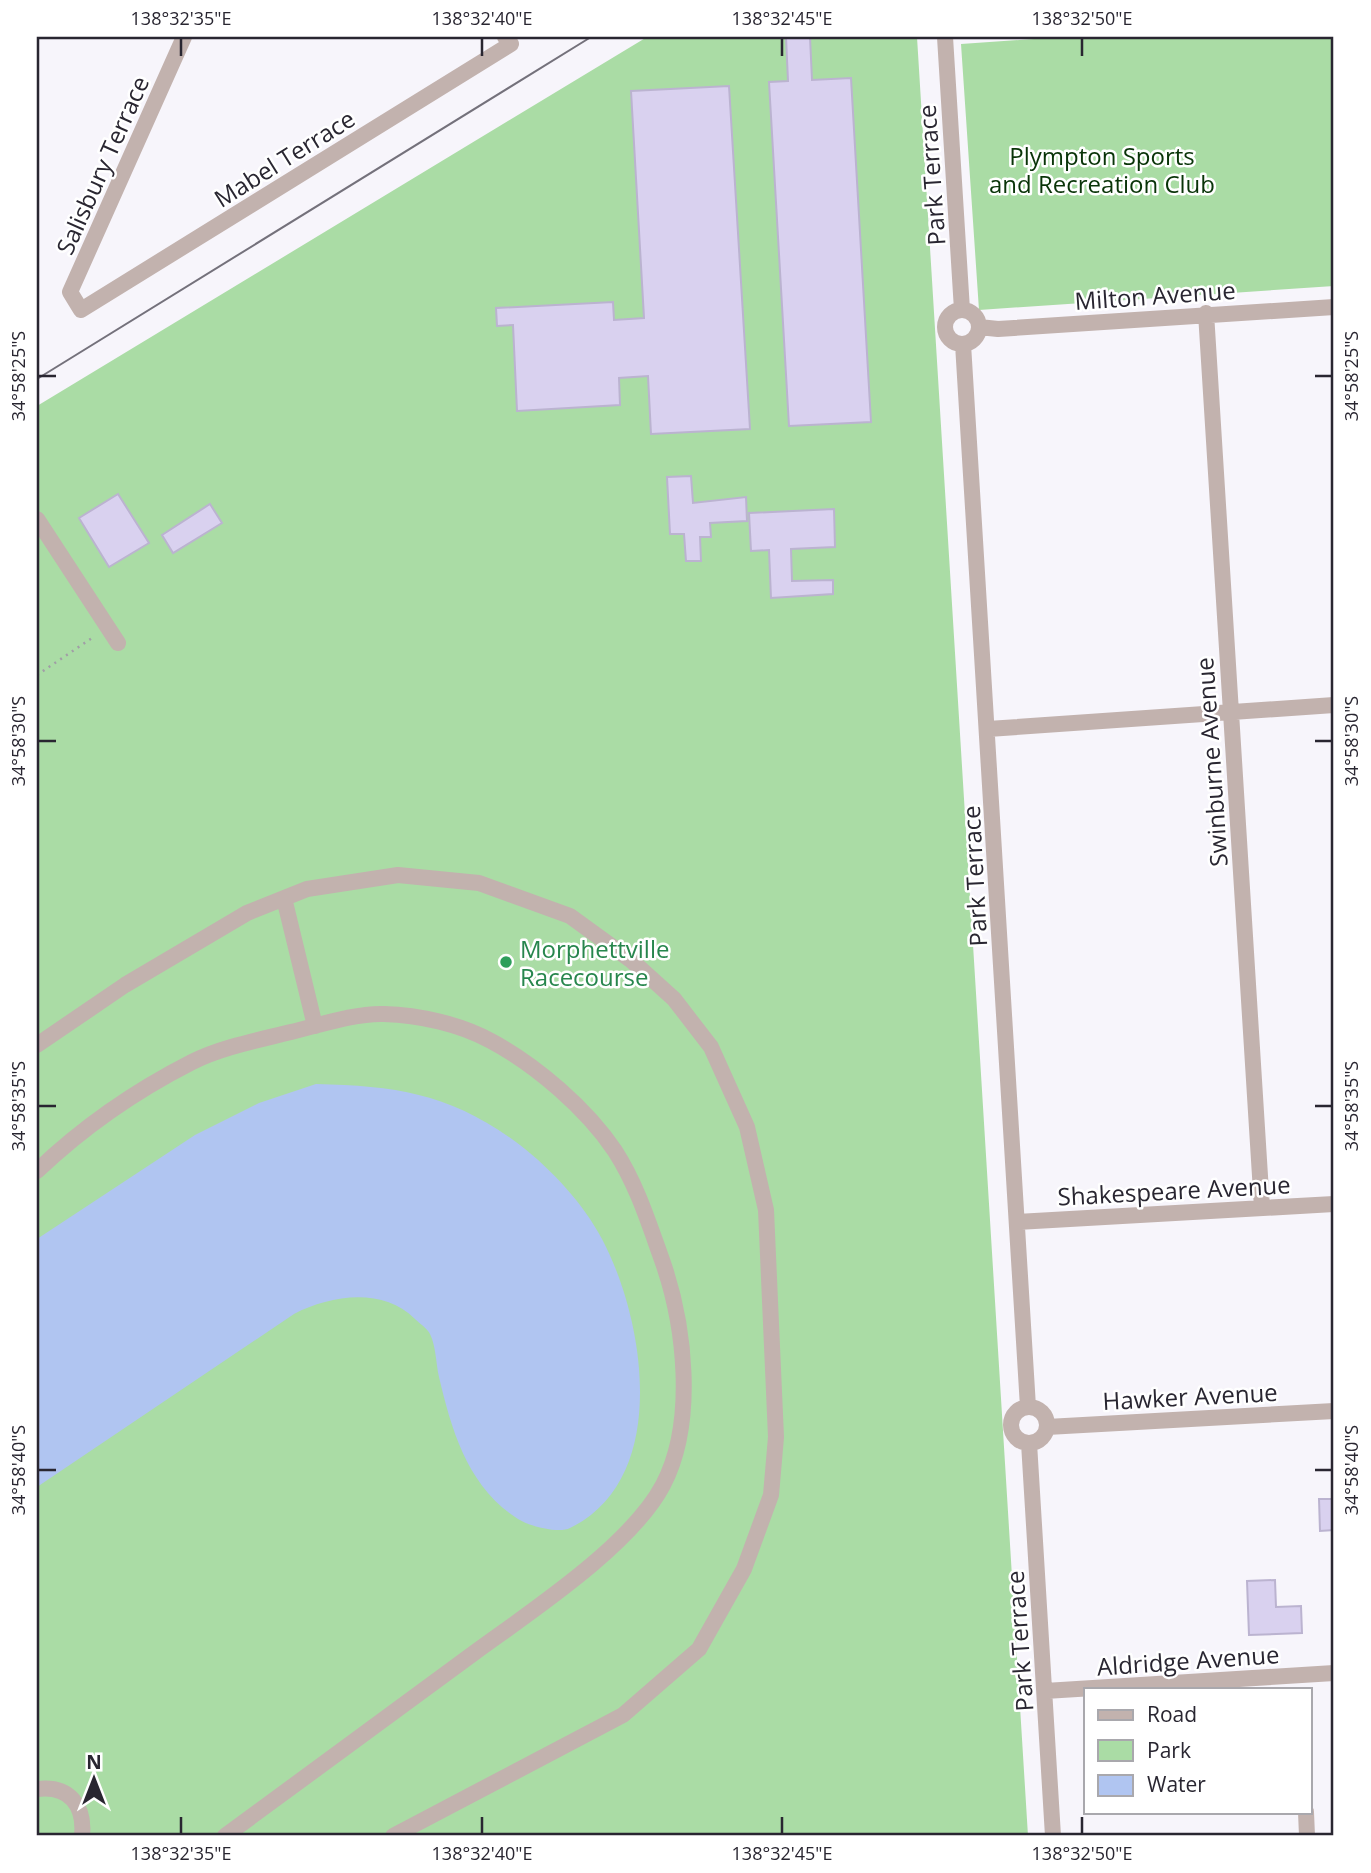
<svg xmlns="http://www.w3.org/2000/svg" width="1371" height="1873" font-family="'Open Sans',sans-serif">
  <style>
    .green { fill: #aadca5 }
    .water { fill: #b0c5f1 }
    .building { fill: #d9d1ef; stroke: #bbb3d0; stroke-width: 2 }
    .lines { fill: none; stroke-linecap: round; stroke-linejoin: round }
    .path { stroke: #a19ea6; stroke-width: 2.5; stroke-dasharray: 2 5; stroke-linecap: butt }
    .minor { stroke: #c2b2ae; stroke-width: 16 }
    .tram { stroke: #74717b; stroke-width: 2 }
    .ticks { fill: none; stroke: #292631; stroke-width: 2.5 }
    .leisure-dot { fill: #2e9e5b; stroke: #fff; stroke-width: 2.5 }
    .labels { text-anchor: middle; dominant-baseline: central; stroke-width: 5; stroke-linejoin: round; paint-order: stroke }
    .park-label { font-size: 24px; fill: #093408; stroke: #fff }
    .street-label { font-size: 24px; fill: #292631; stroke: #fff }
    .leisure-label { font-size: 24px; fill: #27864d; stroke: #fff; text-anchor: start }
    .neatline { fill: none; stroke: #292631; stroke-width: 2.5 }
    .ticks-label { font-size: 18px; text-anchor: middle; fill: #292631 }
  </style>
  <rect width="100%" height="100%" fill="#f7f5fb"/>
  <path class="green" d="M647,37h270l111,1799h-991v-1430z
    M1063,37h271v249l-355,24 -18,-266z"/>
  <path class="water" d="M316,1084c83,2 136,10 204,61 32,25 63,58 82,94 43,81 69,240 -32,289 -11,6 -41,-2 -52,-9 -50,-32 -66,-87 -79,-142 -3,-13 -3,-31 -9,-43 -3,-6 -11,-11 -15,-15 -32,-32 -84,-24 -121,-5l-257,173v-248l158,-104 64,-32z"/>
  <path class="building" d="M786,37h24l2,43 39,-2 20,344 -82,4 -20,-344 19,-1z
    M729,86l21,343 -99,5 -3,-58 -29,2 1,27 -103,6 -4,-86 -16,1 -1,-18 117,-6 1,18 30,-2 -13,-227z
    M691,476l2,27 53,-6 1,24 -37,2 1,14h-11l1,24h-15l-2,-27h-14l-3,-57z
    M118,494l31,49 -40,24 -30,-49z
    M210,504l12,19 -49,30 -11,-18z
    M834,509l1,38 -44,2 1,32 41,-1v14l-62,4 -2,-48 -18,1 -2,-38z
    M1319,1499h15v31l-14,1z
    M1275,1580l1,27 25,-1 1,27 -53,2 -2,-54z"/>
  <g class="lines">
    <path class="path" d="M37,675l58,-39"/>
    <path class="minor" d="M184,37l-114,255 11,18 430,-266 -6,-7
      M945,37l17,273
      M945 327a17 17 0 1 1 34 0a17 17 0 1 1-34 0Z
      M1206,313l56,895
      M979,327l19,2 336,-22
      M963,344l65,1063
      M37,519l81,124
      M988,729l346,-24
      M284,898l31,128
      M37,1045l88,-60 122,-72 60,-24 91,-14 81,8 91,33 62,45 42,38 37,48 36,80 19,83 10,227 -5,58 -27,74 -45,80 -76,66 -230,121
      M37,1171c45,-43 100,-81 155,-109 30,-15 67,-22 99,-30 29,-7 64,-19 93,-18 35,1 76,10 107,27 45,24 96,68 124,110 22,34 34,73 47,109 23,65 34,162 1,225 -32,61 -133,127 -189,168 -83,61 -166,122 -249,183
      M1017,1222l317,-18
      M1011 1425a18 18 0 1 1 36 0a18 18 0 1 1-36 0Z
      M1047,1427l287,-16
      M1029,1443l24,393
      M1045,1691l289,-18
      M37,1789c33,-4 48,17 45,47
      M1306,1812l1,24"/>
    <path class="tram" d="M37,379l554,-342"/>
  </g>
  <path class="ticks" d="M181,38v18M482,38v18M782,38v18M1082,38v18M38,376h18M1315,376h17M38,741h18M1315,741h17M38,1106h18M1315,1106h17M38,1470h18M1315,1470h17M181,1817v17M482,1817v17M782,1817v17M1082,1817v17"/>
  <circle class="leisure-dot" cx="506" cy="962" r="7"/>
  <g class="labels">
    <g class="park-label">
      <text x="1102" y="155">Plympton Sports<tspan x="1102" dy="28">and Recreation Club</tspan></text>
    </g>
    <g class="street-label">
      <text transform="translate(284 158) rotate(-32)">Mabel Terrace</text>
      <text transform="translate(102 165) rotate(-66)">Salisbury Terrace</text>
      <text transform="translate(931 175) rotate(-94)">Park Terrace</text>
      <text transform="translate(1155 295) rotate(-4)">Milton Avenue</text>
      <text transform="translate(1211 762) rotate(-94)">Swinburne Avenue</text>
      <text transform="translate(974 876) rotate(-93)">Park Terrace</text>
      <text transform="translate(1174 1190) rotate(-3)">Shakespeare Avenue</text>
      <text transform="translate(1190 1396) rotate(-3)">Hawker Avenue</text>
      <text transform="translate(1019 1641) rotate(-94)">Park Terrace</text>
      <text transform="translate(1188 1660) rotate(-4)">Aldridge Avenue</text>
    </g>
    <g class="leisure-label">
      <text x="520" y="948">Morphettville<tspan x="520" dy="28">Racecourse</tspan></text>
    </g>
  </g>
  <rect width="1371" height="1873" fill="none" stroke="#ffffff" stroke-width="77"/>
  <rect x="1084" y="1688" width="228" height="126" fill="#ffffff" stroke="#a9a8ad" stroke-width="2"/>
  <rect x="1098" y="1710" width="35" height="10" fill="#c2b2ae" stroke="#a9a8ad" stroke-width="2"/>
  <text x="1147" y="1722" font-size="21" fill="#292631">Road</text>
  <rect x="1098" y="1740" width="35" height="21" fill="#aadca5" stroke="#a9a8ad" stroke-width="2"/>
  <text x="1147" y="1758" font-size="21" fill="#292631">Park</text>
  <rect x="1098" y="1775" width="35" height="21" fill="#b0c5f1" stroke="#a9a8ad" stroke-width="2"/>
  <text x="1147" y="1792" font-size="21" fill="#292631">Water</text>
  <g transform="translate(94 1779)" stroke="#ffffff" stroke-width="5" paint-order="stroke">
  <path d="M0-5L12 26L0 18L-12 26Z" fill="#292631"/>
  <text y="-10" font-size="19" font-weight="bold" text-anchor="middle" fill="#292631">N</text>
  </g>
  <rect x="38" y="38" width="1294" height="1796" class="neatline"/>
  <g class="ticks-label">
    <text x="181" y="25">138°32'35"E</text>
    <text x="482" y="25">138°32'40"E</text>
    <text x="782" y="25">138°32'45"E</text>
    <text x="1082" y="25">138°32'50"E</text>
    <text transform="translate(19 376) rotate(-90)" y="6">34°58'25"S</text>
    <text transform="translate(1352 376) rotate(-90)" y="6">34°58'25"S</text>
    <text transform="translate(19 741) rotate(-90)" y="6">34°58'30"S</text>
    <text transform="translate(1352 741) rotate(-90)" y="6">34°58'30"S</text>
    <text transform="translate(19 1106) rotate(-90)" y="6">34°58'35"S</text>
    <text transform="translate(1352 1106) rotate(-90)" y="6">34°58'35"S</text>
    <text transform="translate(19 1470) rotate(-90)" y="6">34°58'40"S</text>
    <text transform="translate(1352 1470) rotate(-90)" y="6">34°58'40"S</text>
    <text x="181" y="1860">138°32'35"E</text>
    <text x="482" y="1860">138°32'40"E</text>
    <text x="782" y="1860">138°32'45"E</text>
    <text x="1082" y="1860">138°32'50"E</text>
  </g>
</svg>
